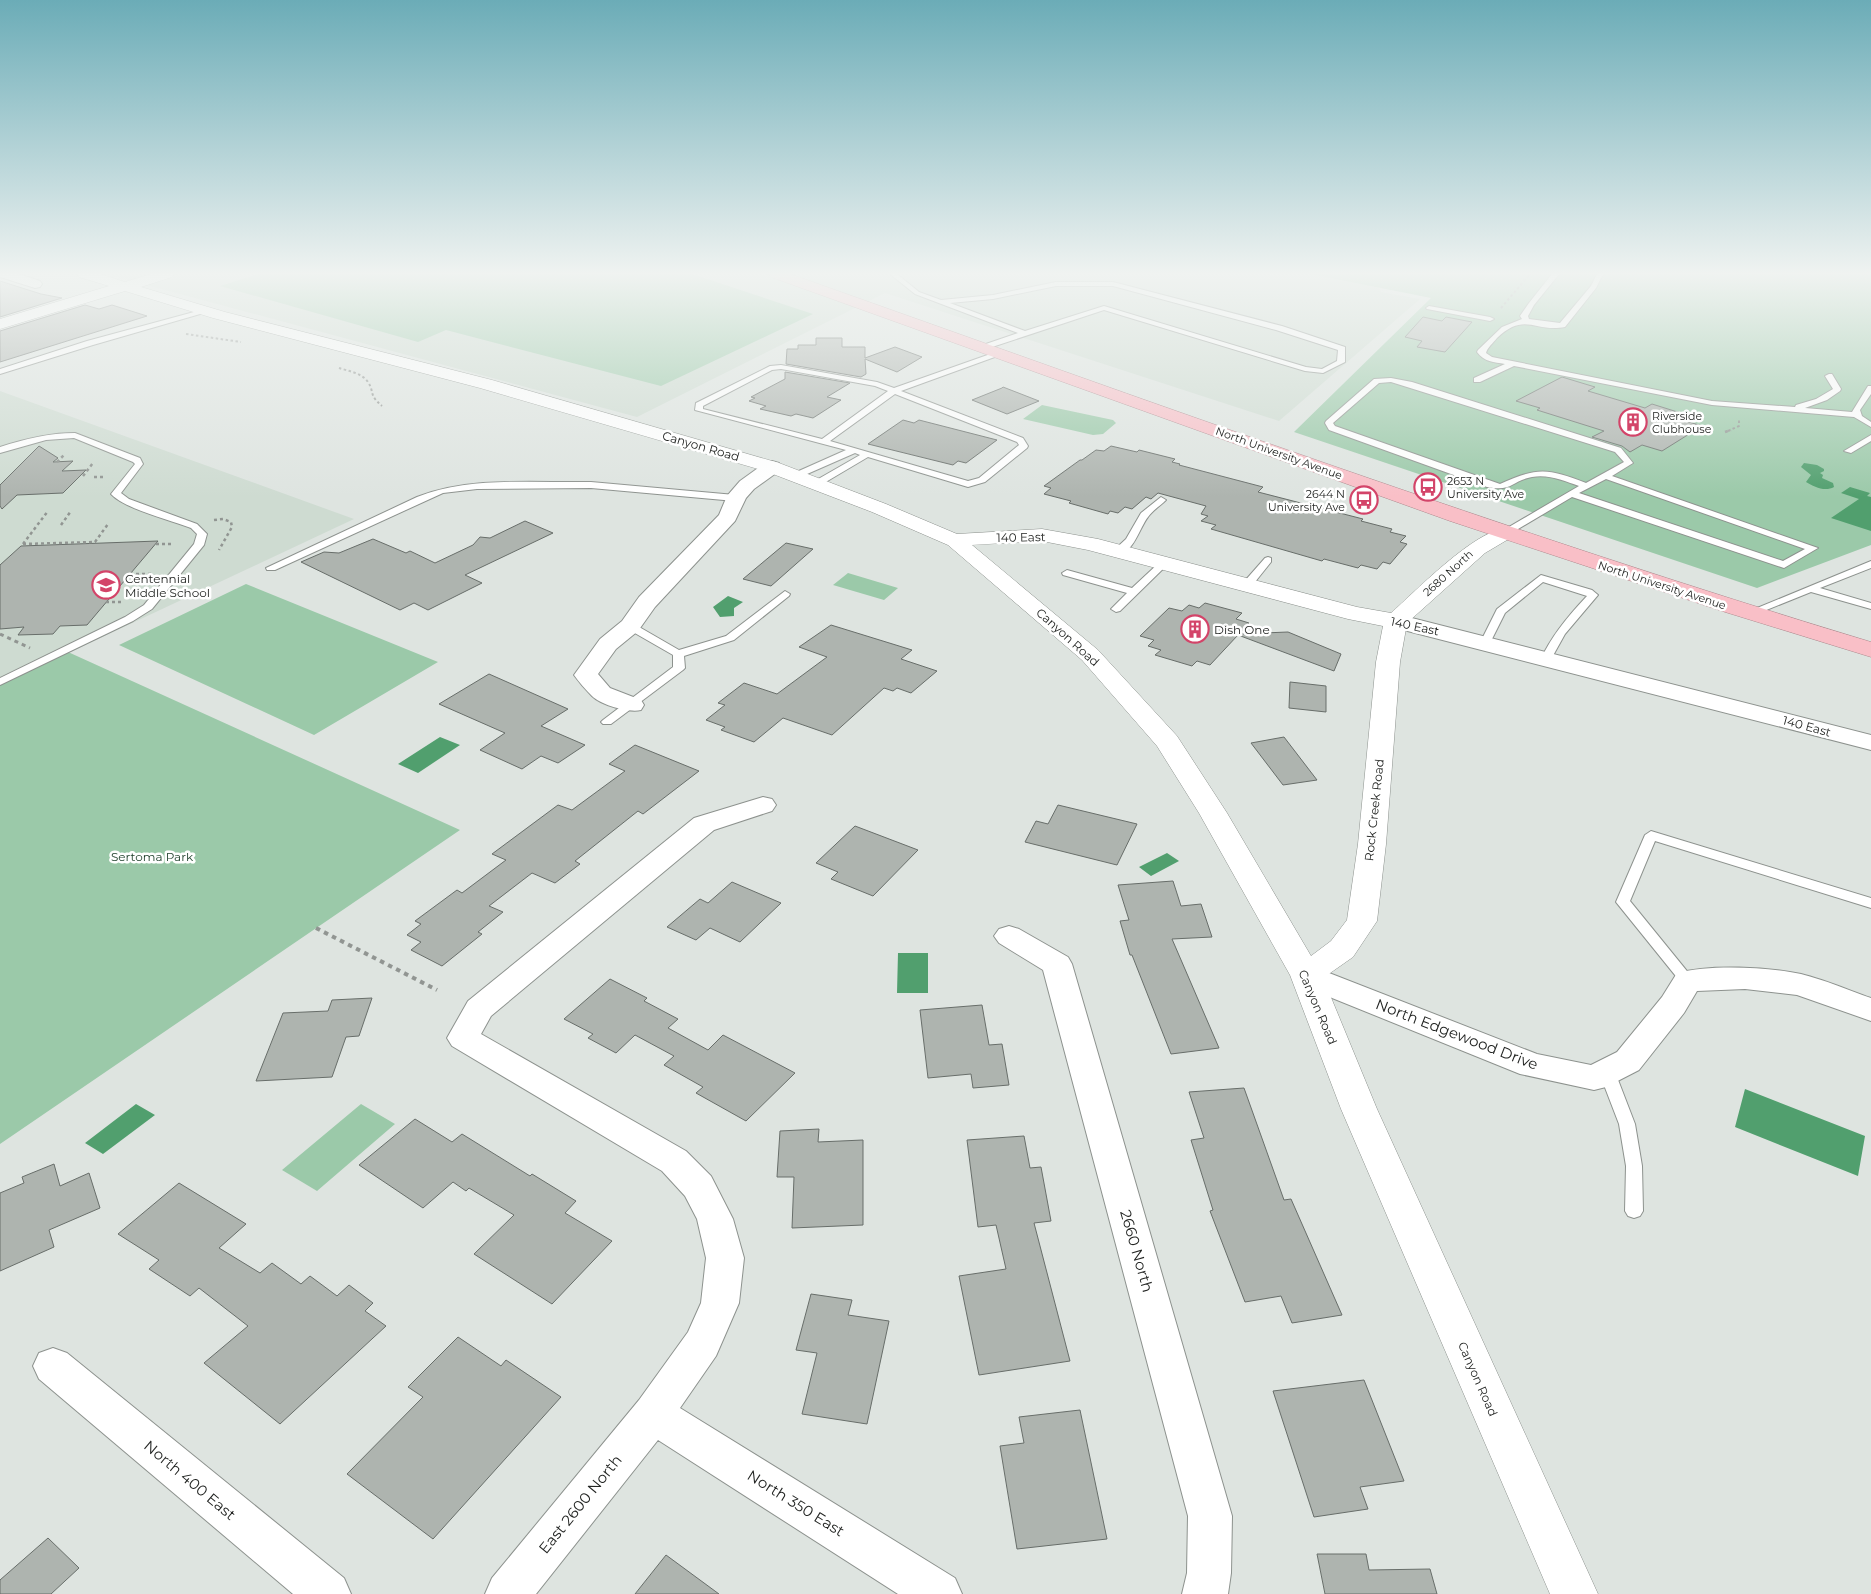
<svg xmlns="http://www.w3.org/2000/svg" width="1871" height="1594" font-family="Montserrat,sans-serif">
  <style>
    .built { fill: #cedbd1 }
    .green { fill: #9bc9a9 }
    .water { fill: #519f6e }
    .building { fill: #aeb4af; stroke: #686e6a }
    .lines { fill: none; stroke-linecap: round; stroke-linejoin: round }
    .lane-casing { stroke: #8d928e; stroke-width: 2 }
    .street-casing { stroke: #8d928e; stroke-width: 2 }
    .secondary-casing { stroke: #8d928e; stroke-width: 1 }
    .highway-casing { stroke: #ae898e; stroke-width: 1 }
    .path-far3 { stroke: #919592; stroke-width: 2; stroke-dasharray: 2.5 2.5; stroke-linecap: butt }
    .path-far2 { stroke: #919592; stroke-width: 2.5; stroke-dasharray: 3 3; stroke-linecap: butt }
    .path-far1 { stroke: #919592; stroke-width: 3; stroke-dasharray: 4 4; stroke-linecap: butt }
    .path { stroke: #919592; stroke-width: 4; stroke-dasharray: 4.5 4.5; stroke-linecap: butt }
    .lane { fill: #fff; fill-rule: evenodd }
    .street { fill: #fff; fill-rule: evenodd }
    .secondary { fill: #fff; fill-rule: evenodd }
    .highway { fill: #f9bfc7; fill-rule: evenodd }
    .labels { text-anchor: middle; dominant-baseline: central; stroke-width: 5; stroke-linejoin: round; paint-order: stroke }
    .far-poi-label { font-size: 11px; fill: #232523; stroke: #fff; text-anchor: start }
    .far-street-label { font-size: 11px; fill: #232523; stroke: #fff }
    .street-label { font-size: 12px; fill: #232523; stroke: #fff }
    .poi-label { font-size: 12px; fill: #232523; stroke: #fff; text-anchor: start }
    .park-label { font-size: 12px; fill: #193b26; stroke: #fff }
    .near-street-label { font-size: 15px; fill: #232523; stroke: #fff }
  </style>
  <rect width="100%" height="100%" fill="#dee4e0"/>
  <path class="built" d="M106,274h1222l47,8 6,10 39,7 -141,122 -394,-128 -248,124z
    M0,391l354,128 -354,166z"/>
  <path class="green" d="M258,274h434l121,40 -152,72 -215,-56 -28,12 -198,-56z
    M1311,274h560v271l-114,43 -463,-156 137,-134z
    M1042,405l71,15 3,3 -13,11 -10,1 -70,-16z
    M848,573l50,15 -14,12 -51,-15z
    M246,584l192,78 -124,73 -195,-90z
    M68,652l392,178 -460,314v-459z
    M361,1104l34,20 -78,67 -35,-21z"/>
  <path class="water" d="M1804,463l13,2 7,4v2l-4,2 3,2 -1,3 11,5 1,4c-9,5 -20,0 -28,-5l5,-7 -10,-8z
    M1850,487l20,6 -3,3 4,1v34l-40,-13 28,-19 -18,-6z
    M728,596l15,6 -9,6v8l-14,1 -7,-10z
    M440,737l20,8 -42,28 -20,-9z
    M1167,853l12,8 -28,15 -12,-9z
    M898,953h30v40h-31z
    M1745,1089l120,47 -7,40 -123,-49z
    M136,1104l19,11 -52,39 -18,-11z"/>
  <path class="building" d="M0,281l41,13 21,4 -62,19z
    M85,305l14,4 13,-4 35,11 -147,46v-31z
    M1423,317l19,4 4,-4 26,5 -27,30 -28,-5 5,-6 -17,-4z
    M816,338h26v9h23v11l30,-11 27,10 -25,15 -32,-13 1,15 -5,3 -75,-13 1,-15h11v-4h18z
    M785,372l65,11 -23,14 14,3 -28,18 -17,-4 -5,2 -31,-7 6,-3 -17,-5 6,-3 -4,-1 34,-18z
    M1562,377l33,10 -7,4 57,17 7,-4 32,10 -8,4 26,8 -40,25 -20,-6 -12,7 -8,-6 -30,-9 12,-6 -67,-21 3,-2 -24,-7z
    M1002,388l1,-1 36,14 -32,13 -35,-14z
    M903,420l11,3 5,-3 78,20 -31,23 -8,-2 -5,4 -85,-21z
    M39,446l19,12 -5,4 20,-1 -11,10 24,-1 -23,23 -46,2 -15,14 -2,-3v-21z
    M1111,446l26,6 2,-2 36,9 -3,3 8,2 -1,1 84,22 -5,5 105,27 -2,2 31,8 -2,3 16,4 -6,6 7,2 -17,20 -7,-2 -6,7 -16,-4 -3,3 -34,-9 -2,2 -111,-32 5,-4 -15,-4 7,-5 -7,-2 5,-8 -48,-13 -7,6 -5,-2 -14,12 -7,-2 -7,6 -8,-2 -2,3 -39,-11 2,-2 -27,-7 7,-6 -7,-2 36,-26h2l14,-10 8,1z
    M525,521l28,12 -88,42 17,8 -54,27 -14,-7 -14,7 -99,-48 23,-10 15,1 34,-14 33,14 4,-2 25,12 38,-18 7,-8 10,1z
    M158,541l-71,84 -27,1 -7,8 -35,1 6,-8 -24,2v-64l21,-19z
    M786,543l27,6 -42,37 -28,-7z
    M1205,603l37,10 -6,6 13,4 -10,11 49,-2 53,22 -7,17 -96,-36 -28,30 -13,-4 -5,5 -37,-11 6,-5 -13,-4 6,-6 -14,-4 29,-28 13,3 7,-6 10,3z
    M831,625l81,25 -11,9 36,12 -26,22 -14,-5 -4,3 -9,-3 -52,47 -49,-17 -29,24 -33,-12 4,-3 -19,-7 19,-15 -7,-2 26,-20 33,11 50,-37 -28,-10z
    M489,674l79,35 -27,17 44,19 -27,18 -17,-7 -19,13 -42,-19 25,-17 -66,-29z
    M1290,682l36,4v26l-37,-4z
    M1284,737l33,43 -34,5 -32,-42z
    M635,745l64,26 -56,43 -5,-3 -63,50 5,3 -25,19 -23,-10 -43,33 14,6 -25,20 4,2 -40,32 -31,-16 10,-8 -14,-7 14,-11 -6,-3 42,-31 5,3 44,-33 -14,-6 66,-49 14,5 53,-39 -16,-7z
    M1058,805l79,19 -20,41 -92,-23 11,-21 12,3z
    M855,826l63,24 -45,46 -42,-17 7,-7 -22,-9z
    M1173,881l8,25 20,-2 11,33 -40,2 47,109 -48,6 -39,-99h-2l-10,-34 9,-1 -11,-35z
    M732,882l49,21 -41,39 -30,-14 -14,12 -29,-13 33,-28 8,4z
    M610,979l37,19 -3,3 34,18 -10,9 40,22 15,-15 72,38 -49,48 -50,-28 7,-6 -39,-22 10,-9 -39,-21 -19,18 -28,-15 5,-4 -29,-15z
    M372,998l-13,38 -13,1 -14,40 -76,4 27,-68 45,-2 4,-11z
    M982,1005l7,40 13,-1 7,41 -36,3 -2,-14 -43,4 -8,-68z
    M1244,1088l40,112 7,-1 51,116 -50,8 -11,-27 -36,6 -35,-91 3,-1 -22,-70 13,-2 -15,-46z
    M415,1119l37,23 10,-8 68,42 2,-2 44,27 -11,12 47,28 -60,63 -78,-50 40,-39 -45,-27 -3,3 -13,-9 -30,26 -64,-43z
    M819,1129l-1,13 45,-2v85l-71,3 2,-51h-17l3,-46z
    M1024,1136l6,32 11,-1 10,54 -17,2 36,138 -91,14 -20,-99 47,-7 -10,-44 -18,2 -11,-87z
    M54,1164l6,22 29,-13 11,35 -51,22 5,17 -54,24v-78l24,-10 -2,-6z
    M179,1183l67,41 -27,24 41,25 12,-10 29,21 9,-8 27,20 12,-11 24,18 -8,8 21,15 -106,98 -76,-61 44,-37 -49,-38 -9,8 -41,-27 10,-9 -41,-26z
    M811,1294l41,6 -4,15 41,6 -22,103 -65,-10 15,-61 -21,-3z
    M458,1337l43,29 5,-6 55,37 -128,142 -86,-65 76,-77 -15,-10z
    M1364,1380l40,101 -44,6 8,22 -54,8 -41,-126z
    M1080,1410l27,129 -90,10 -17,-103 24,-3 -5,-26z
    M48,1538l31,30 -28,26h-51v-14z
    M1317,1554h49l3,16 61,-1 7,25h-112z
    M666,1555l53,39h-84z"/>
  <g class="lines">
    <g class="lane-casing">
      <path id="lane" d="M890,274h7l22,18 22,8 52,-5 63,-13h57l169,44 63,21v15l-22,11 -18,-2 -201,-61 -121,40h-3v-4l38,-13 -103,-39zM1056,286h57l163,44 62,20 -1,11 -15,8 -16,-2 -202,-61 -79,25 -75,-28 43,-4z
        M1552,274h7l-25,31 -6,11 1,3 31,4 31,-37 6,-12h6l-7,14 -31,39c-30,6 -40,-16 -68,11 -4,5 -10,10 -11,15l6,4 220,44 83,6 1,-2 20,-6 17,-10 -8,-13 4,-2h3l9,15 -1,2 -13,9 -22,8 47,4 16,-26h3v8l-11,16 2,6 9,6v5l-17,-10 -142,-12 -198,-39 -34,16h-6v-4l31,-14c-11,-2 -21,-2 -28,-12l1,-2 24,-23 20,-8 -2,-3 9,-13z
        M1429,306l61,11 4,2 -4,2 -63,-12 -1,-1z
        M205,309l4,2 -2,1 -114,33 -93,29v-5l87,-28z
        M996,352l7,2 -102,37 122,47 5,8 -1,2 -42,34 -17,5 -100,-30 -49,29h-6v-4l47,-27 -5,-2 -57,25h-6v-4l54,-24 -151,-40 1,-7 74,-37 11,-1 96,17 17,6zM781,369l94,17 13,5 -66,48 -119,-30v-3l69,-36zM895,394l122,48 2,3 -40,33 -11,3 -138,-40z
        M1391,378l21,4 209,66 12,15 -21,13 206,72 -34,20 -212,-71 -64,38h-6v-4l77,-45c-15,-5 -30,-12 -47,-9 -21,4 -19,15 -45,10l-158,-57 -4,-7 1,-2 48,-42zM1391,382l224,70 9,10 -38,21c-39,-15 -48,-16 -86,1l-165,-58 -2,-3 46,-40zM1606,479l199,70 -22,12 -204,-68z
        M75,433l65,25 3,6 -22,29 8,6 68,25 10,10 -3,11 -52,64 -19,12 -133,64v-7l125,-61 19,-12 50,-61 3,-10 -6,-6c-21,-8 -66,-19 -80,-34l24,-30 -2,-2 -59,-24 -28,2 -46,13v-6c25,-8 49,-14 75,-14z
        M1871,435v6l-20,12 -7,-2z
        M591,482l144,13 5,3 -5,3 -144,-13 -114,1 -34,4 -168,77h-8l-1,-2 151,-71c54,-21 116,-14 174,-15z
        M1161,497l5,3c-6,6 -13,10 -18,17 -9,11 -15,40 -33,36l-2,-2 13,-12 15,-26z
        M1268,557l3,1v4l-20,25h-8v-4l22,-25z
        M1164,560l5,3 -2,2 -47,46 -4,1 -5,-3 16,-16 -64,-18 -1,-2 5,-3 65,18 29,-27z
        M1871,561v7l-51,20 51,15v6l-60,-17 -57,23 -4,1 -5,-3z
        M1541,575l51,15 6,5 -33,39 -15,27h-8l-1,-2c11,-24 28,-44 46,-63l-44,-14 -38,31 -16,32h-8l-1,-2 17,-34z
        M785,591l5,3 -1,2 -55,44 -50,16 1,12 -2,2 -72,54h-8l-2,-2 2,-2 70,-53v-12l-47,-27 -1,-2 1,-2h8l45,26 47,-14z
        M1651,831l220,67v10l-216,-67 -25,60 65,80 -2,4h-10l-67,-83 29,-67z
        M1607,1066l6,2 2,4 20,52 7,42 1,45 -3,5 -6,2 -6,-2 -3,-5 1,-45 -7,-42 -20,-52 2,-4z"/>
    </g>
    <g class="street-casing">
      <path id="street" d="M0,274h19l21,7 2,3 -2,3 -5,1 -35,-11z
        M772,461l7,2 2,4 -2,4 -25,18 -8,9 -11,23 -80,86 -17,24 -22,18 -18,25 12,14 31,12 3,5 -3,5c-12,3 -40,-5 -49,-14 -6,-6 -13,-14 -18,-21l26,-36 22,-18 17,-24 80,-82 8,-19 13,-15 25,-18z
        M1396,614l475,121v15l-483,-124 -3,-5 3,-5z
        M763,797l9,2 4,6 -4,6 -58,19 -223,186 -10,18 205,117 25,25 22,43 11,39 -5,45 -23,53 -36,52 275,170 7,16h-64l-240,-154 -122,154h-51l7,-16 147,-178 49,-68 13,-29 5,-45 -9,-39 -12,-23 -23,-25 -210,-125 -5,-8 21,-37 226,-183z
        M1009,926l10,3 49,28 4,7 160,552 -1,57 -3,21h-46l5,-21 1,-57 -145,-546 -44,-27 -5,-7 5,-7z
        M1306,964l231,90 54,11 26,-13 45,-55 15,-24c34,-9 90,-6 124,1 24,6 47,16 70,24v23l-74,-26 -52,-6 -48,2 -13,22 -45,57 -33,17 -12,3 -74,-16 -225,-91 -4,-8 4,-8z
        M53,1348l14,5 277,225 7,16h-58l-254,-215 -6,-13 6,-13z"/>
    </g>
    <g class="secondary-casing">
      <path id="secondary" d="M77,274h23l25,8 26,-8h23l-2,3 -31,10 84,25 267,68 287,83 107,41 71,30 85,-5 56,10 259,68 34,6c23,-20 92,-92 121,-84l3,4 -3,4 -27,16 -78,70 -7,39 -14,182 -9,77 -24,36 -30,21 54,131 221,485h-48l-209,-485 -51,-134 -91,-162 -42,-67 -75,-86 -134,-115 -76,-33 -107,-41 -285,-83 -267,-70 -88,-27 -125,38v-10l109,-33 -30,-9zM1042,541l46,9 260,69 35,7 -7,36 -18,182 -11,76 -16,21 -20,15 -84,-143 -50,-77 -79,-86 -126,-105z"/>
    </g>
    <g class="highway-casing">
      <path id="highway" d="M769,274h21c359,127 717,258 1081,368v15l-146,-45 -275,-91 -679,-244z"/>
    </g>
    <path class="path-far3" d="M1501,308l29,-34
      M186,334l55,8
      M339,368c9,3 23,5 29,14 7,11 0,12 14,24
      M1728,431l11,-5v-6"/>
    <path class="path-far2" d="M1725,432l6,-2
      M57,462l8,-8
      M83,476l10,-13
      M94,477h12
      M214,520l9,-1 8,3 1,5 -13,23
      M61,525l10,-14
      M23,544l72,-2 13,-18
      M23,544l25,-33
      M156,544h18
      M130,574h22
      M106,602h16"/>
    <path class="path-far1" d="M0,634l30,14"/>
    <path class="path" d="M316,928l121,62"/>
    <use href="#lane" class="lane"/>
    <use href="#street" class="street"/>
    <use href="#secondary" class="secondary"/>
    <use href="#highway" class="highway"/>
  </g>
  <linearGradient id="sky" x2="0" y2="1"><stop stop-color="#6bacb7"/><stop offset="0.55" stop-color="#f0f3f1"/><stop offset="1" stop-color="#f0f3f1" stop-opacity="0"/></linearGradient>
  <rect width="1871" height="497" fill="url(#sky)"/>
  <defs>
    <g id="building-ring" transform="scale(1.4375)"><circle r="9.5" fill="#fff" stroke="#d34469" stroke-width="1.5"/><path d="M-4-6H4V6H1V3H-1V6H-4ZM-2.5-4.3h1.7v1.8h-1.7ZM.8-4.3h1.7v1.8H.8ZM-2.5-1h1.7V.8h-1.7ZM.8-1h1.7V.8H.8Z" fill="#d34469"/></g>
    <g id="bus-ring" transform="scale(1.4375)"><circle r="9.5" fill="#fff" stroke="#d34469" stroke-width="1.5"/><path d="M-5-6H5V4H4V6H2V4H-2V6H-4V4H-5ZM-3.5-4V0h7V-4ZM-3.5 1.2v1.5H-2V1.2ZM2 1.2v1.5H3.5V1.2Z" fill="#d34469"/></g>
    <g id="school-ring" transform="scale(1.4375)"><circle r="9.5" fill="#fff" stroke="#d34469" stroke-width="1.5"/><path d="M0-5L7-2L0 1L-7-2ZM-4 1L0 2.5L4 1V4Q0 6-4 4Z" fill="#d34469"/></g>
  </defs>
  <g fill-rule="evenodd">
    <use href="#building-ring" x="1633" y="422"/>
    <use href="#bus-ring" x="1428" y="487"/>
    <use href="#bus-ring" x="1364" y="500"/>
    <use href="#school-ring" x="106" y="585"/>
    <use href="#building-ring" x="1195" y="629"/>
  </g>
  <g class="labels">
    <g class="far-poi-label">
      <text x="1652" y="416">Riverside<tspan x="1652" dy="13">Clubhouse</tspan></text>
      <text x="1447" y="481">2653 N<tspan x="1447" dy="13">University Ave</tspan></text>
      <text x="1345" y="494" text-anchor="end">2644 N<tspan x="1345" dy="13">University Ave</tspan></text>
    </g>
    <g class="far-street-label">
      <text transform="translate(1279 453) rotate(20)">North University Avenue</text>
      <text transform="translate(1448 573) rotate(-42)">2680 North</text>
      <text transform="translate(1662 585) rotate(18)">North University Avenue</text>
    </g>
    <g class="street-label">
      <text transform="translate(701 446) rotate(16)">Canyon Road</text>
      <text transform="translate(1021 537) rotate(-1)">140 East</text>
      <text transform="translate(1415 626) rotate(12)">140 East</text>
      <text transform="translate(1068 637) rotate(42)">Canyon Road</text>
      <text transform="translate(1807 726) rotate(15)">140 East</text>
      <text transform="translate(1374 810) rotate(-84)">Rock Creek Road</text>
      <text transform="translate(1318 1007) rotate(67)">Canyon Road</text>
      <text transform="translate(1478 1379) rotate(66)">Canyon Road</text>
    </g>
    <g class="poi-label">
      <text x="125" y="578">Centennial<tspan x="125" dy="14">Middle School</tspan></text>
      <text x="1214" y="629">Dish One</text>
    </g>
    <g class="park-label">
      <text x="152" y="856">Sertoma Park</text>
    </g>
    <g class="near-street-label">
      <text transform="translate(1457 1034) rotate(21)">North Edgewood Drive</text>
      <text transform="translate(1137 1251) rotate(74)">2660 North</text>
      <text transform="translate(190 1480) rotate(40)">North 400 East</text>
      <text transform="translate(796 1503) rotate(32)">North 350 East</text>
      <text transform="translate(580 1504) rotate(-51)">East 2600 North</text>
    </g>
  </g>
</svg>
